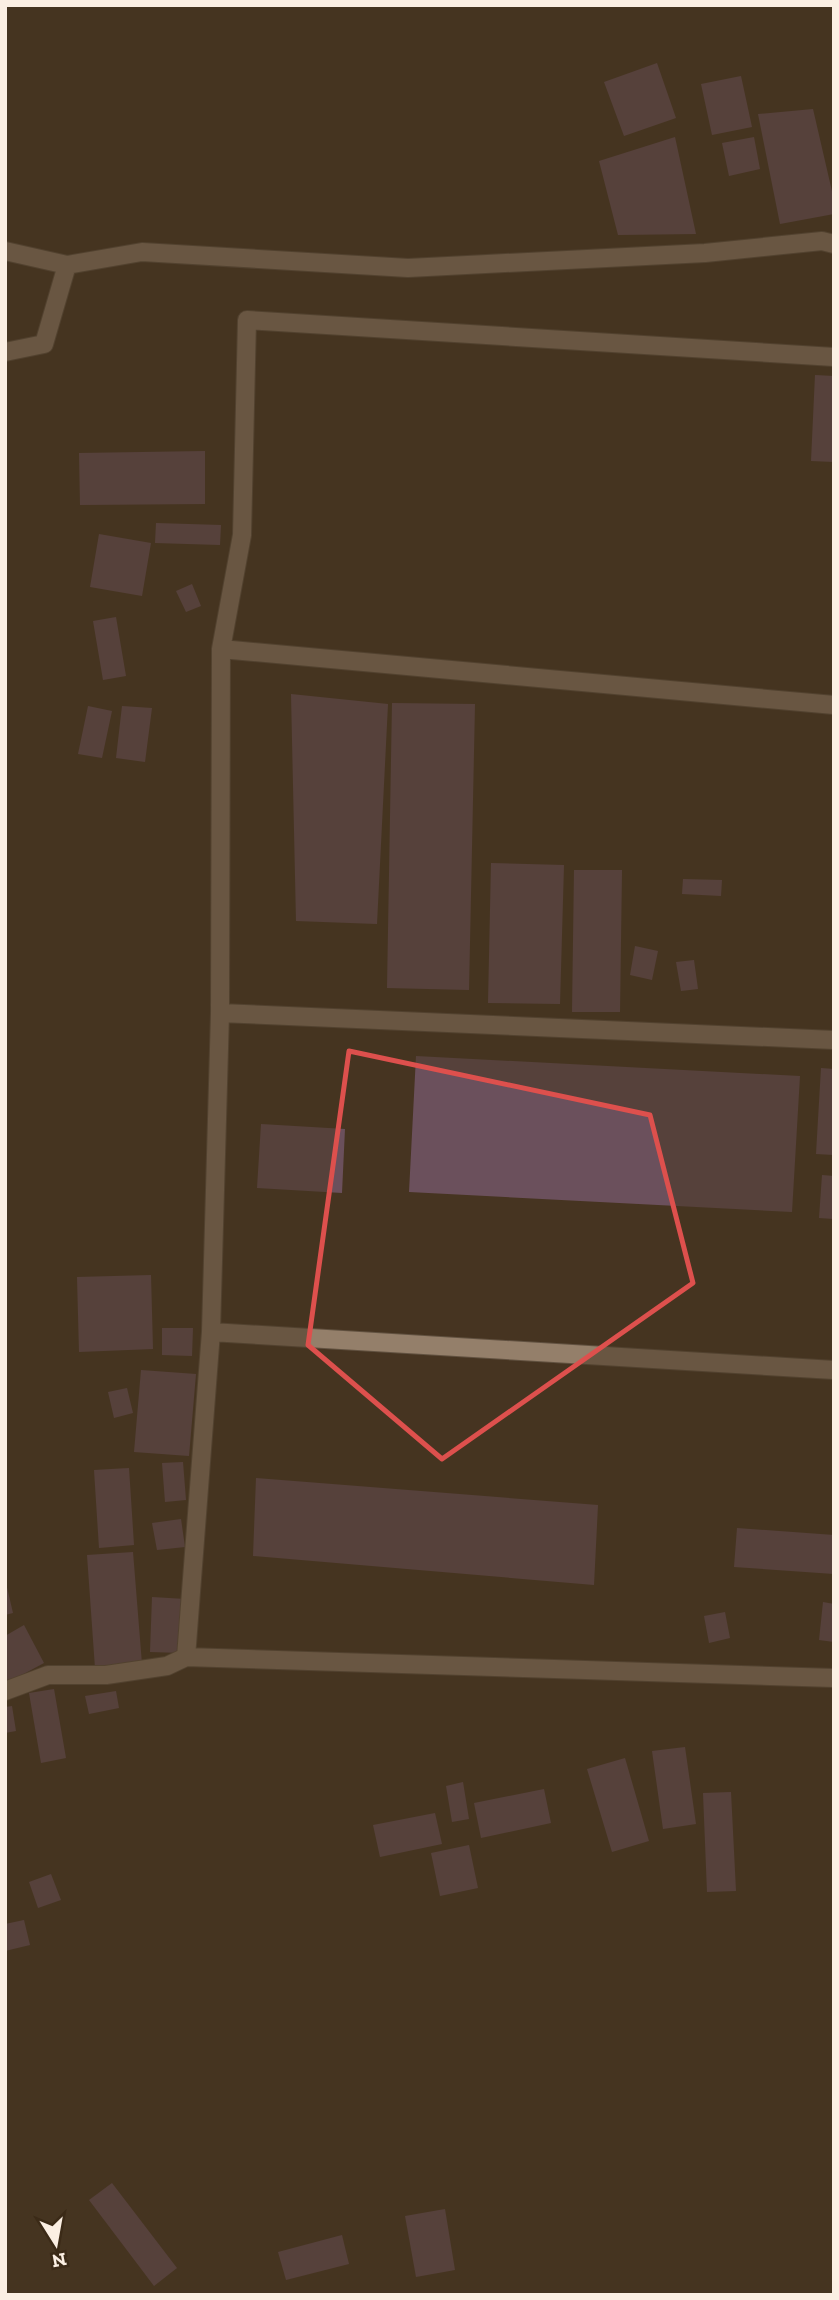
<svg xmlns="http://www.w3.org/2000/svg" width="839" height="2300" font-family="'Zilla Slab',serif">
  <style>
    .building { fill: #6b505c }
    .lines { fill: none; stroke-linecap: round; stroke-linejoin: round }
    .minor-casing { stroke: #625241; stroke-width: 20 }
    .minor { stroke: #947f6a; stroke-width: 18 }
    .marked { fill: none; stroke: #dd504d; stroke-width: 5; stroke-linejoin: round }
  </style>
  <rect width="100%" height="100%" fill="#463421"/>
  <path class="building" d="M657,63l19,55 -52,18 -20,-54z
    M741,76l11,51 -40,8 -11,-51z
    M813,109l21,91v14l-54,10 -22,-110z
    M675,137l21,97 -78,1 -19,-74z
    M754,137l6,32 -31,7 -7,-33z
    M815,375l19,1v86l-23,-1z
    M205,451v53l-125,1 -1,-52z
    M156,523l65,2 -1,20 -65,-2z
    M99,534l52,9 -9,53 -52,-9z
    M192,584l9,22 -15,6 -10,-21z
    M116,617l10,59 -23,4 -10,-59z
    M291,694l97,10 -11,220 -81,-3z
    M392,703l83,1 -6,286 -82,-2z
    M88,706l24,5 -10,47 -24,-4z
    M122,706l30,2 -7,54 -29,-4z
    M491,863l73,2 -4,139 -72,-1z
    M574,870h48l-2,142h-48z
    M683,879l39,1 -1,16 -39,-2z
    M635,946l23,5 -6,29 -22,-5z
    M694,960l4,29 -17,2 -5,-29z
    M416,1056l384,20 -8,136 -383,-20z
    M821,1068l13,1v86l-18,-1z
    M261,1124l84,5 -3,64 -85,-5z
    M822,1175l12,1v43l-15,-1z
    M151,1275l2,74 -74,3 -2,-75z
    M162,1328h31l-1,28 -30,-1z
    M141,1370l55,4 -7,82 -55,-4z
    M127,1388l6,25 -19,5 -6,-26z
    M183,1462l3,38 -21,2 -3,-39z
    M129,1468l5,77 -35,3 -5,-78z
    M256,1478l342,27 -4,80 -341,-29z
    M181,1519l4,28 -28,3 -5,-27z
    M737,1528l97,7v39l-100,-7z
    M133,1552l9,112 -47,4 -8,-113z
    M5,1579l8,34 -8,2z
    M152,1597l33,2 -3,54 -32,-1z
    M823,1602l11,2v38l-15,-2z
    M725,1612l5,26 -21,5 -5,-27z
    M24,1625l20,38 -39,21v-48z
    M54,1689l12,69 -25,5 -12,-70z
    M116,1691l3,17 -30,6 -4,-18z
    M12,1706l4,25 -11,2v-26z
    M685,1747l11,77 -33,5 -11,-78z
    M625,1758l24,83 -37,11 -25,-83z
    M463,1782l6,37 -17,3 -6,-36z
    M544,1789l7,34 -70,15 -7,-35z
    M731,1792l5,99 -29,1 -4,-99z
    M435,1813l7,31 -62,13 -7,-32z
    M469,1845l9,43 -38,8 -9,-43z
    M51,1874l10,26 -23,8 -9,-26z
    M24,1920l6,25 -25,6v-27z
    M112,2183l65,85 -23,18 -65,-86z
    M445,2209l10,61 -39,7 -11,-61z
    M342,2235l7,29 -63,16 -8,-28z"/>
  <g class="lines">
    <g class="minor-casing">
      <path id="minor" d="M5,251l62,14
        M5,352l39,-8 23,-79 75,-13 266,16 297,-15 117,-12 12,3
        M221,649l21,-114 5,-215 587,37
        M834,705l-613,-56 -1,364 -9,319 -25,325 648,21
        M220,1013l614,27
        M211,1332l623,38
        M5,1691l43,-16h58l61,-9 19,-9"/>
    </g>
    <use href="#minor" class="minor"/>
  </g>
  <path d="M0 0H839V2300H0ZM349,1051l301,64 43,168 -251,176 -134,-114z" fill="#463421" fill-opacity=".55" fill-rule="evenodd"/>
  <path class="marked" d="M349,1051l301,64 43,168 -251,176 -134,-114z"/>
  <rect width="839" height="2300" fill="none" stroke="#fbefe3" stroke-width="14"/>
  <g transform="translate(56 2244) rotate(169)" stroke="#3b2a17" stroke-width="5" paint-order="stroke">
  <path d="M0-5L12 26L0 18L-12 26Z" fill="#fbefe3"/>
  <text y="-10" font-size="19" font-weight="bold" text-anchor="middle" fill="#fbefe3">N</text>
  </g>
</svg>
